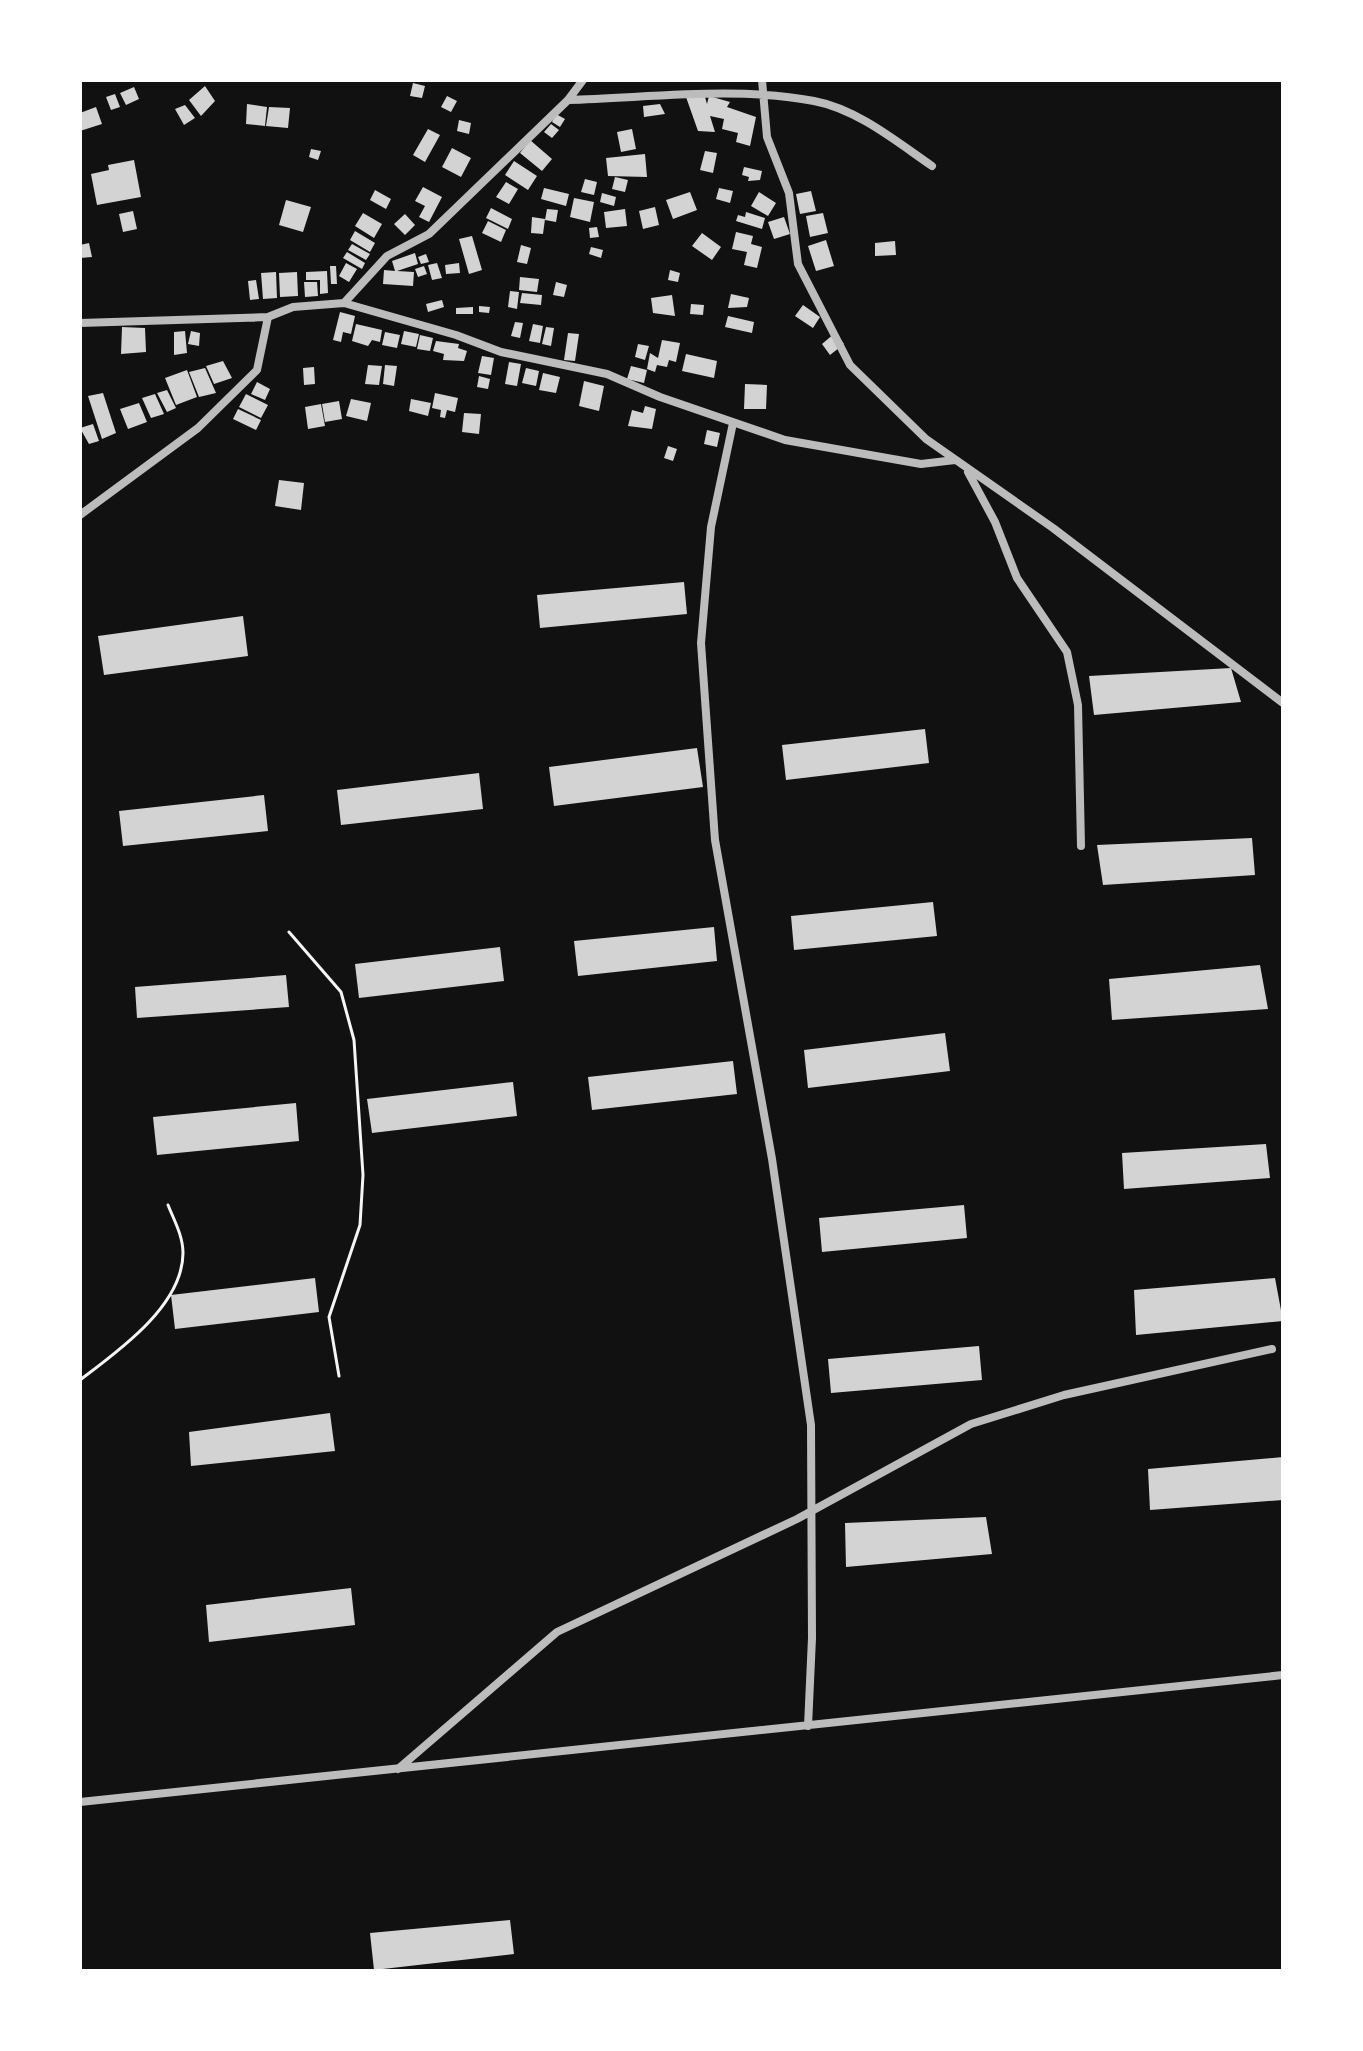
<svg xmlns="http://www.w3.org/2000/svg" width="1363" height="2051" font-family="'PT Sans Narrow',sans-serif">
  <style>
    .building { fill: #d3d3d3 }
    .lines { fill: none; stroke-linecap: round; stroke-linejoin: round }
    .path { stroke: #f5f5f5; stroke-width: 3 }
    .minor { stroke: #bcbcbc; stroke-width: 8 }
  </style>
  <rect width="100%" height="100%" fill="#111"/>
  <path class="building" d="M413,83l12,3 -3,12 -12,-2z
    M205,86l10,15 -14,15 -12,-16z
    M134,87l5,12 -13,6 -6,-12z
    M115,94l5,13 -9,3 -5,-13z
    M447,96l10,5 -6,11 -10,-5z
    M709,96l21,6 -3,5 29,10 -6,29 -14,-4 2,-9 -16,-4 2,-10 -14,-3 5,16 -17,-1 -12,-34h19l2,7z
    M247,104l20,3 -2,19 -19,-2z
    M660,104l5,10 -21,3 -1,-11z
    M185,105l10,13 -11,7 -9,-16z
    M96,107l6,17 -22,7v-18z
    M269,107l21,1 -2,20 -22,-2z
    M556,114l9,5 -5,8 -8,-5z
    M459,120l12,3 -2,11 -12,-3z
    M551,124l8,6 -7,8 -8,-6z
    M428,129l12,6 -15,27 -12,-7z
    M632,129l4,20 -15,3 -4,-20z
    M530,140l22,19 -10,12 -22,-18z
    M452,148l19,10 -10,19 -19,-10z
    M311,149l10,2 -3,9 -9,-3z
    M705,151l12,2 -4,20 -13,-3z
    M645,154l2,23 -39,-1 -2,-18z
    M134,160l7,37 -44,8 -6,-31 18,-4 -1,-5z
    M514,161l23,15 -9,14 -23,-15z
    M744,167l18,4 -2,9 -12,1 1,-4 -7,-2z
    M615,177l13,3 -3,12 -13,-3z
    M585,179l12,3 -3,13 -13,-3z
    M506,182l12,7 -9,15 -13,-7z
    M423,187l19,10 -13,25 -10,-5 6,-11 -10,-5z
    M544,188l25,6 -3,12 -25,-7z
    M719,188l14,3 -3,12 -14,-4z
    M375,190l16,9 -5,10 -16,-9z
    M811,191l5,20 -16,3 -4,-20z
    M690,192l7,18 -24,9 -7,-19z
    M759,192l17,11 -8,13 -17,-10z
    M602,193l14,4 -2,9 -14,-4z
    M574,198l20,4 -4,20 -20,-5z
    M286,200l25,7 -8,25 -24,-7z
    M655,207l4,18 -16,4 -4,-18z
    M491,208l21,11 -4,10 -22,-11z
    M547,209l11,1 -2,12 -11,-2z
    M625,209l2,17 -21,2 -2,-16z
    M133,211l4,18 -14,3 -4,-18z
    M746,212l19,6 -3,11 -26,-8 2,-6 7,2z
    M363,213l19,11 -8,14 -19,-12z
    M823,213l5,20 -18,4 -4,-21z
    M405,214l10,11 -10,10 -11,-11z
    M532,217l13,2 -2,15 -12,-1z
    M784,217l6,17 -16,5 -6,-17z
    M488,221l18,9 -5,12 -19,-9z
    M597,227l2,10 -9,1 -1,-10z
    M355,231l20,12 -5,9 -20,-12z
    M736,232l17,4 -2,8 11,3 -5,21 -13,-3 3,-13 -15,-3z
    M702,233l19,14 -9,13 -20,-14z
    M472,236l10,34 -13,4 -10,-35z
    M826,240l8,26 -18,5 -8,-25z
    M895,241l1,14 -21,1v-13z
    M89,243l3,14 -12,1v-13z
    M352,244l18,10 -4,6 -18,-10z
    M521,245l10,3 -4,16 -10,-2z
    M591,247l12,3 -2,8 -12,-4z
    M347,252l18,11 -3,6 -19,-11z
    M415,253l3,11 -21,7 17,1 -1,14 -30,-2 1,-14 11,1 -3,-10z
    M426,254l3,8 -8,2 -3,-7z
    M346,263l11,6 -8,13 -10,-6z
    M437,263l5,15 -10,2 -4,-15z
    M459,263l1,10 -14,1 -1,-9z
    M330,266h6l1,18h-6z
    M424,266l3,8 -9,3 -3,-8z
    M670,270l10,3 -2,9 -10,-2z
    M327,271l1,22 -8,1v-14h-14v-8z
    M276,272l1,26 -14,1 -2,-26z
    M297,272l1,24 -18,1 -1,-24z
    M520,277l19,2 -2,13 -18,-2z
    M256,280l3,19 -9,1 -2,-19z
    M304,282h13l1,14 -13,1z
    M556,282l11,3 -3,12 -11,-2z
    M510,291l9,1 -2,17 -9,-2z
    M522,293l20,2 -1,10 -21,-2z
    M731,294l18,4 -2,9 -19,1z
    M672,295l3,21 -22,-3 -2,-15z
    M442,300l2,7 -16,5 -2,-8z
    M691,304l13,1 -1,10 -13,-1z
    M803,305l17,12 -7,11 -18,-12z
    M479,306l11,1 -1,6 -10,-1z
    M473,307v7h-17v-6z
    M340,312l15,4 -4,18 -8,-2 -2,10 -8,-2z
    M728,316l26,6 -2,11 -27,-6z
    M515,322l8,1 -3,15 -9,-2z
    M356,324l26,6 -2,12 -8,-2 -4,6 -16,-5z
    M533,324l10,2 -3,17 -11,-2z
    M122,327l23,1 1,24 -25,2z
    M546,327l8,1 -3,18 -9,-2z
    M185,331l2,22 -13,2v-23z
    M191,331l9,2 -1,13 -11,-2z
    M404,331l15,3 -3,13 -15,-3z
    M385,332l15,3 -3,13 -15,-3z
    M568,333l11,1 -4,27 -11,-1z
    M835,333l9,11 -14,11 -8,-11z
    M420,335l13,3 -3,13 -13,-2z
    M662,340l18,3 -4,19 -7,-2 -2,7 -10,-2 -2,7 -8,-3 3,-16 8,5z
    M436,341l23,3 -1,4 9,3 -3,10 -21,-1 1,-6 -11,-3z
    M638,344l11,2 -4,14 -10,-3z
    M686,354l31,7 -3,17 -32,-7z
    M482,356l12,2 -3,17 -13,-2z
    M223,361l9,17 -18,6 -8,-18z
    M509,362l12,2 -4,22 -12,-2z
    M368,365l14,1 -3,19 -14,-1z
    M385,365l12,1 -3,20 -11,-2z
    M631,366l16,4 -3,13 -17,-4z
    M314,367l1,17 -11,1 -1,-17z
    M205,368l11,25 -17,4 -10,-25z
    M526,368l13,3 -3,15 -14,-3z
    M187,370l10,27 -21,8 -11,-27z
    M543,373l17,4 -4,16 -17,-3z
    M479,376l11,3 -2,10 -11,-2z
    M584,381l20,5 -5,25 -20,-5z
    M257,382l13,7 -5,11 -14,-6z
    M745,384l22,1 -1,24h-22z
    M167,390l9,18 -9,4 -10,-19z
    M103,393l13,40 -14,6 -14,-43z
    M435,393l23,5 -3,14 -8,-2 -2,8 -5,-1 1,-7 -9,-2z
    M155,394l9,20 -13,4 -9,-20z
    M246,394l22,11 -7,13 -22,-11z
    M351,399l20,4 -4,18 -21,-5z
    M411,399l20,4 -3,13 -19,-5z
    M339,401l3,18 -17,3 -3,-18z
    M139,403l8,19 -19,7 -8,-20z
    M321,404l4,22 -17,3 -3,-22z
    M645,406l11,3 -4,20 -24,-3 4,-16 11,3z
    M238,409l23,11 -5,10 -23,-11z
    M464,413l17,1 -2,20 -17,-2z
    M93,424l6,17 -10,3 -9,-16z
    M707,430l13,3 -3,14 -13,-3z
    M668,446l9,3 -4,12 -9,-3z
    M279,480l25,3 -3,27 -26,-4z
    M684,582l3,32 -147,14 -3,-33z
    M243,616l5,40 -144,19 -6,-39z
    M1231,668l10,34 -147,13 -5,-39z
    M925,729l4,34 -143,17 -4,-35z
    M697,748l6,39 -149,19 -5,-39z
    M479,773l4,36 -142,16 -4,-35z
    M264,795l4,36 -145,15 -4,-35z
    M1252,838l3,37 -152,10 -6,-40z
    M933,902l4,34 -143,14 -3,-34z
    M714,927l3,34 -139,15 -4,-35z
    M500,947l4,34 -145,17 -4,-34z
    M1260,965l8,44 -156,11 -3,-41z
    M286,975l3,32 -152,11 -2,-31z
    M945,1033l5,38 -142,17 -4,-38z
    M733,1061l4,33 -145,16 -4,-33z
    M513,1082l4,34 -145,17 -5,-34z
    M296,1103l3,38 -142,14 -4,-38z
    M1266,1144l4,34 -146,11 -2,-36z
    M964,1205l3,33 -145,14 -3,-34z
    M315,1278l4,34 -144,17 -4,-34z
    M1275,1278l8,43 -147,14 -2,-45z
    M979,1346l3,34 -151,13 -3,-34z
    M330,1413l5,38 -144,15 -2,-34z
    M1283,1457v43l-133,10 -2,-41z
    M986,1517l6,37 -146,13 -1,-44z
    M351,1588l4,37 -146,17 -3,-37z
    M510,1920l4,34 -140,16 -4,-37z"/>
  <g class="lines">
    <path class="path" d="M289,932l52,60 13,48 9,135 -3,50 -31,92 10,59
      M80,1380c37,-28 103,-74 103,-127 0,-17 -9,-33 -15,-48"/>
    <path class="minor" d="M762,80l5,57 22,56 9,71 52,101 76,74 127,89 230,175
      M568,100c80,-2 167,-14 246,1 43,8 83,41 118,65
      M344,303l112,32 45,17 106,22 53,23 125,43 136,24 34,-4
      M80,323l188,-6 25,-10 51,-4 43,-47 42,-22 139,-134 15,-20
      M733,423l-22,104 -10,116 14,197 57,319 39,266 1,213 -4,88
      M968,472l27,50 22,56 50,74 11,53 3,141
      M80,515l118,-87 59,-58 11,-53
      M398,1769l159,-137 240,-113 174,-95 93,-29 208,-46
      M80,1802l1203,-127"/>
  </g>
  <rect width="1363" height="2051" fill="none" stroke="#ffffff" stroke-width="164"/>
</svg>
